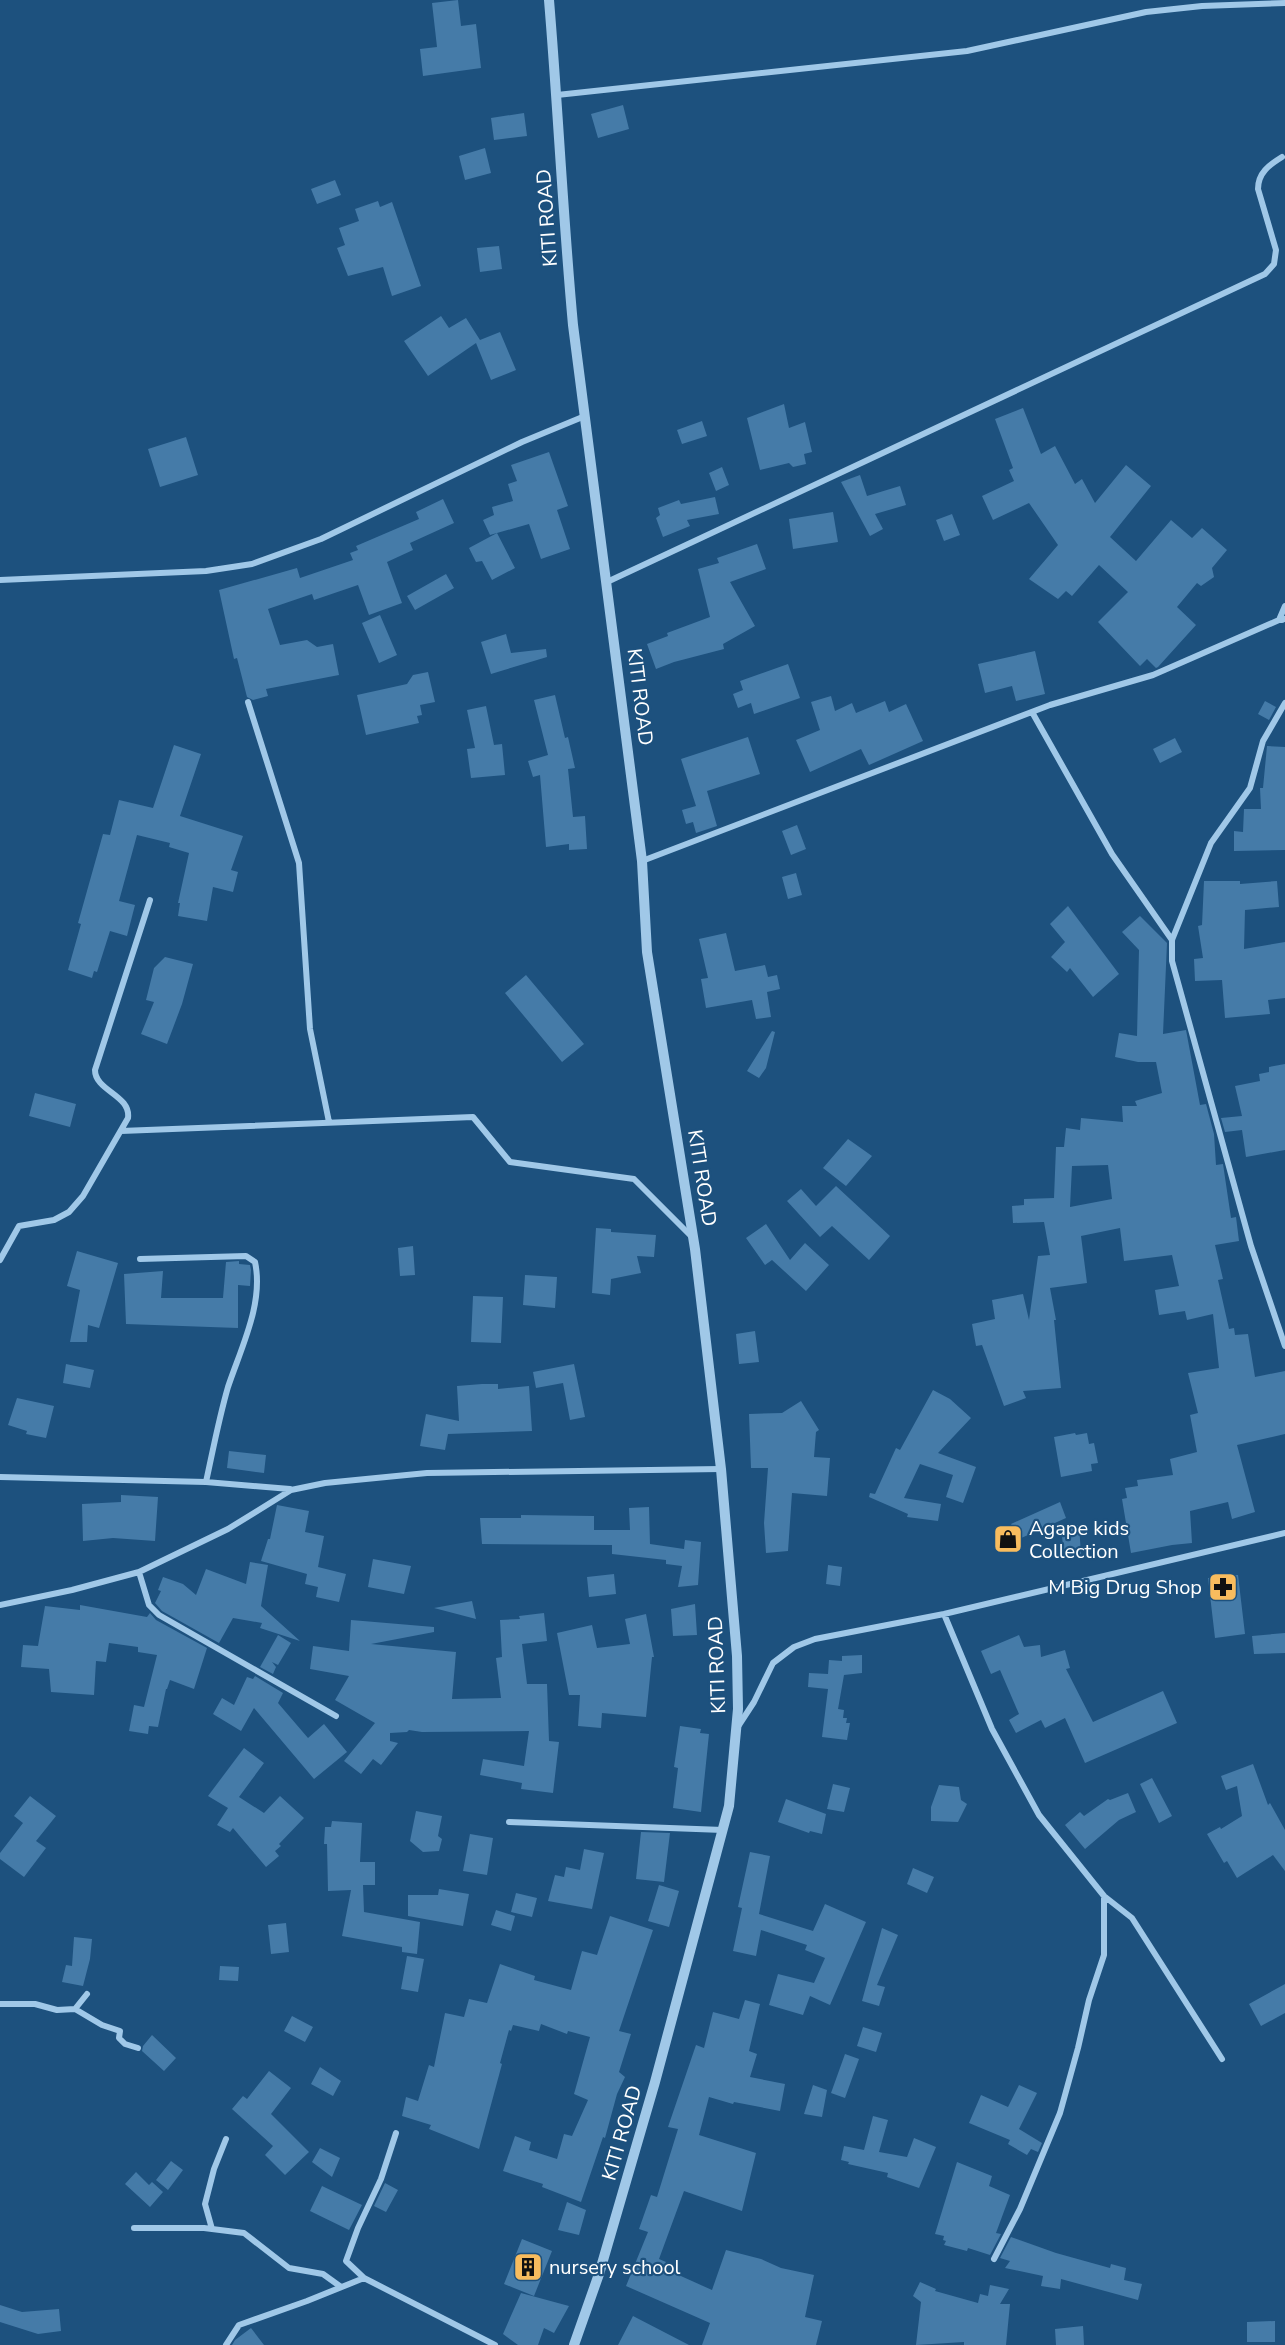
<svg xmlns="http://www.w3.org/2000/svg" width="1285" height="2345" font-family="'Nunito Sans',sans-serif">
  <style>
    .building { fill: #457ba8; fill-rule: evenodd }
    .lines { fill: none; stroke-linecap: round; stroke-linejoin: round }
    .minor { stroke: #a0c8e8; stroke-width: 6 }
    .tertiary { stroke: #a0c8e8; stroke-width: 10 }
    .labels { text-anchor: middle; dominant-baseline: central; stroke-width: 4.5; stroke-linejoin: round; paint-order: stroke }
    .street-label { font-size: 20px; fill: #fff; stroke: #1d517e }
    .poi-label { font-size: 20px; fill: #fff; stroke: #1d517e; text-anchor: start }
  </style>
  <rect width="100%" height="100%" fill="#1d517e"/>
  <path class="building" d="M458,0l3,26 15,-2 5,44 -58,8 -3,-27 17,-2 -5,-44z
    M623,105l6,24 -31,9 -7,-24z
    M524,113l3,23 -33,4 -3,-22z
    M485,148l6,25 -26,7 -6,-24z
    M335,180l6,15 -24,9 -6,-15z
    M378,201l2,6 12,-5 29,84 -29,10 -9,-29 -35,9 -11,-28 8,-3 -6,-17 20,-7 -4,-12z
    M499,246l3,23 -22,3 -3,-24z
    M441,316l8,12 17,-10 14,22 20,-8 16,38 -25,10 -15,-37 -48,33 -24,-35z
    M784,404l5,24 16,-6 7,30 -8,2 2,10 -13,3 -4,-4 -29,7 -13,-52z
    M1023,408l18,46 14,-8 20,38 7,-5 13,24 31,-38 25,21 -41,51 26,24 35,-41 21,18 10,-10 25,22 -15,18 2,9 -13,9 -4,-3 -20,24 19,18 -38,42 -2,1 -9,-9 -7,7 -42,-44 30,-30 -29,-27 -27,31 -6,-5 -8,8 -29,-20 29,-34 -29,-42 -36,17 -11,-24 32,-15 -5,-11 4,-2 -18,-49z
    M702,421l5,15 -25,8 -5,-14z
    M186,437l12,38 -38,12 -12,-38z
    M549,452l19,54 -11,4 13,39 -29,10 -12,-35 -39,11 -7,-15 11,-5 -2,-8 21,-6 -5,-17 9,-3 -6,-16z
    M722,467l7,18 -13,6 -7,-18z
    M860,475l7,21 33,-10 6,19 -31,9 8,15 -13,7 -29,-54z
    M715,497l4,17 -32,6 3,6 -27,11 -7,-19 4,-3 -2,-7 21,-8 2,4z
    M443,499l11,24 -44,20 3,7 -26,12 15,41 -33,12 -11,-30 -44,15 -2,-6 -44,15 12,36 27,-5 10,7 16,-3 6,31 -73,14 2,7 -15,4 -6,-3 -10,-39 -3,1 -15,-69 78,-22 3,10 53,-18 -3,-7 8,-3 -2,-4 63,-27 -3,-7z
    M833,512l5,30 -45,7 -4,-30z
    M952,514l8,21 -16,6 -8,-21z
    M497,533l18,35 -23,12 -10,-19 -6,1 -7,-14z
    M757,544l9,25 -36,13 25,44 -32,18 1,5 -50,13 -18,7 -9,-25 21,-8 -1,-3 43,-16 -12,-48 21,-6 -2,-5z
    M446,574l8,14 -39,22 -8,-14z
    M380,615l17,40 -18,8 -17,-40z
    M506,634l5,19 35,-4 1,8 -56,17 -10,-32z
    M1035,651l10,43 -29,7 -4,-15 -27,7 -7,-29z
    M788,664l12,34 -46,16 -3,-11 -13,5 -5,-14 10,-4 -3,-9z
    M428,672l7,30 -15,3 2,10 -5,1 2,7 -53,12 -9,-40 50,-11 6,-9z
    M555,695l10,43 3,-1 7,31 -7,1 5,48 12,-1 2,33 -18,1v-6l-23,3 -6,-72 -7,2 -5,-16 20,-6 -14,-55z
    M831,696l4,15 17,-8 4,10 29,-12 4,11 17,-8 17,37 -54,24 -8,-16 -51,23 -14,-32 24,-10 -9,-28z
    M1265,701l11,6 -7,13 -11,-6z
    M486,706l8,39 8,-1 3,31 -34,3 -4,-29 8,-1 -8,-38z
    M748,737l12,37 -53,17 10,35 -21,7 -3,-11 -7,2 -4,-14 14,-4 -15,-47z
    M1175,738l7,14 -22,11 -7,-14z
    M174,745l27,9 -21,62 63,20 -12,34 7,2 -5,20 -20,-5 -6,34 -29,-5 2,-13h-2l11,-50 -20,-6 1,-4 -33,-8 -18,66 16,4 -8,31 -17,-5 -13,41 -3,-1 -2,7 -24,-8 13,-46 -3,-1 25,-89 7,1 9,-35 34,8z
    M1267,746l18,1v103l-51,1v-20l9,1 1,-23h17l-1,-21h3z
    M797,825l9,24 -15,6 -9,-24z
    M796,873l6,22 -14,4 -6,-22z
    M1204,881h36v3l37,-3 2,26 -34,3 -1,39 41,-7v56l-17,2 2,14 -45,4 -3,-38 -27,1 -1,-22 9,-1 -5,-32 4,-1z
    M1068,906l51,68 -26,23 -23,-29 -3,4 -16,-15 14,-15 -15,-18z
    M1140,916l27,27 -4,91 23,-4 14,75 6,-1 8,30 2,31 7,-1 8,54 5,-1 3,24 -24,4 8,34 -5,1 11,49 5,-1 1,7 13,-1 7,43 30,-6v63l-48,11 18,67 -23,7 -4,-17 -38,9 2,32 -20,2 -41,8 -9,-54 5,-1 -2,-10 13,-2 -1,-6 36,-5 -3,-16 27,-7 -7,-37 8,-2 -10,-40 31,-5 -6,-54 -26,6 -2,-9 -26,4 -4,-25 24,-4 -7,-31 -48,6 -4,-33 -39,8 6,47 -37,5 6,32h-2l7,68 -38,3 3,7 -22,8 -22,-61 -6,1 -4,-22 23,-5 -3,-19 31,-6 6,26 9,-64 12,-1 -6,-33 -31,1 -1,-17 12,-1v-6l30,-1 2,-51h8l2,-19 14,2 1,-12 42,4 -1,-16h15l-2,-5 27,-8 -6,-31h-18l-23,-5 4,-24 18,3 2,-86 -17,-18zM1108,1165l4,34 -42,8 2,-41z
    M726,933l9,38 30,-6 3,12 9,-2 3,14 -13,3 4,25 -15,2 -4,-19 -46,8 -5,-29 7,-1 -9,-39z
    M165,957l28,7 -11,40 -15,40 -26,-10 13,-32 -8,-2 8,-32z
    M526,975l58,69 -22,18 -57,-69z
    M772,1031l3,1 -9,36 -7,10 -12,-7z
    M1285,1064v86l-39,7 -4,-27 -17,2 -4,-14 21,-2 -7,-30 25,-5 -1,-7 10,-2v-5z
    M35,1093l41,11 -6,23 -41,-11z
    M848,1139l24,17 -26,30 -23,-18z
    M836,1186l54,50 -21,24 -37,-34 -12,11 -33,-36 14,-12 15,17z
    M766,1224l24,36 15,-17 24,22 -23,26 -34,-31 -7,5 -19,-27z
    M596,1228l15,1v3l45,3 -2,22 -17,-1 4,17 -30,6 -1,16 -18,-2z
    M413,1246l2,29 -15,1 -2,-28z
    M77,1251l41,12 -19,65 -11,-3 -1,17h-17l10,-52 -13,-4z
    M239,1261v3l11,1 1,5 -1,16 -12,-1v43l-112,-4 -2,-50 39,-3 -2,27h62l3,-36z
    M525,1275l32,2 -2,31 -32,-3z
    M473,1296l30,1 -2,46 -30,-1z
    M755,1331l4,31 -20,2 -3,-30z
    M66,1364l28,6 -4,18 -27,-5z
    M574,1364l11,53 -15,3 -7,-37 -27,5 -3,-16z
    M482,1384h16v5l31,-3 3,45 -84,3 -3,16 -25,-4 6,-32 33,7 -2,-35z
    M933,1390l17,9 21,19 -33,35 38,14 -13,36 -17,-6 7,-22 -33,-11 -16,34 37,6 -3,17 -31,-4 1,-3 -39,-17 1,-4 5,1 21,-46 4,2z
    M17,1398l37,8 -8,32 -20,-4 1,-3 -19,-6z
    M801,1401l18,29 -3,2 -2,25 16,1 -3,38 -35,-3 -4,58 -22,2 -2,-30 4,-55h-17l-2,-54 33,-1z
    M1075,1433l1,2 11,-2 2,11 5,-1 4,20 -7,1 1,7 -31,6 -7,-40z
    M229,1451l37,4 -2,18 -37,-5z
    M121,1495l37,2 -3,44 -42,-3 -30,3 -1,-37 39,-2z
    M1060,1502l6,16 -47,21 -8,-15z
    M277,1505l32,6 -4,21 19,4 -6,31 28,7 -7,28 -23,-5 2,-10 -13,-3 2,-10 -46,-13 7,-22h2z
    M649,1507l1,37 34,5 1,-9 16,2 -3,43 -20,2 4,-21 -16,-2v-4l-54,-6v-9l-130,-1 -2,-26h41v-3l73,1v14h36l-1,-22z
    M1079,1525l2,29 -17,1 -3,-28z
    M373,1559l38,7 -7,28 -36,-7z
    M250,1562l18,3 -7,41 39,35 -40,-13 2,-5 -29,-5 -14,25 -57,-32 -7,-8 6,-12 -3,-1 5,-13 20,7 13,11 10,-26 40,15z
    M828,1565l14,2 -2,19 -14,-2z
    M614,1574l2,20 -27,3 -2,-20z
    M1238,1575l7,59 -30,4 -7,-60z
    M472,1601l4,18 -42,-11z
    M695,1604l2,31 -24,1 -2,-27z
    M80,1605l67,12 3,-4 6,7 51,28 -13,41 -24,-9 -3,9h-1l-8,38 -9,-1 -1,8 -19,-3 5,-26 10,2 13,-52 -19,-3v-5l-29,-4 -3,19 -10,-1 -2,34 -43,-3 -2,-23 -28,-2 2,-22 15,1 7,-40 35,4z
    M544,1613l3,28 -25,3 5,40h20l2,57 10,1 -6,51 -32,-4 1,-6 -42,-8 3,-16 41,7 5,-35 -107,1 -13,-2 -2,2 -17,1v8l8,2 -17,22 -8,-6 -12,15 -17,-13 31,-38 -40,-23 14,-24 -39,-7 3,-23 36,5 2,-31 83,7v5l-63,12 85,8 -4,47 49,-1 -5,-40 6,-1 -2,-37 20,-1 -1,-3z
    M646,1614l8,43h-2l-6,60 -44,-4 -1,15 -23,-2 2,-31h-11l-12,-62 35,-8 5,23 33,-4 -5,-25z
    M1285,1633v20l-31,1 -2,-18z
    M278,1635l13,8 -13,22 -6,-3 4,5 -3,7 -13,-7z
    M1019,1635l5,12 16,-2 1,12 24,-7 5,18 -4,1 27,53 70,-31 14,32 -92,40 -20,-45 -20,10 -4,-8 -25,13 -7,-13 10,-6 -19,-44 -9,4 -10,-23z
    M862,1655v18l-18,2 -6,34 6,1 -1,8h4l-1,5h4l-3,17 -25,-3 6,-48 -20,-2 1,-14 19,1 1,-14 13,1v-5z
    M255,1676l28,17 -5,10 30,35 16,-14 23,28 -33,27 -60,-71 -13,23 -28,-17 9,-16 12,7 13,-28 6,2z
    M680,1726l21,3 -1,4 9,1 -8,78 -28,-4 5,-40 -4,-1z
    M244,1748l20,15 -25,34 25,16 16,-17 24,22 -25,26 2,2 -6,5 4,5 -13,11 -33,-39 -3,4 -13,-7 11,-17 -20,-12z
    M1253,1764l15,41 2,-2 15,27v41l-12,-16 -36,23 -10,-17 -3,2 -17,-29 13,-7 1,2 21,-13 -5,-30 -11,4 -5,-14z
    M1152,1778l20,38 -13,7 -19,-39z
    M833,1784l17,4 -6,24 -17,-3z
    M939,1785l20,2 2,13 6,4 -9,18 -27,-1v-14z
    M1128,1793l8,19 -17,8 -34,29 -20,-24 15,-13 4,4 24,-17 2,1z
    M30,1796l26,20 -20,25 10,7 -22,29 -24,-18v-6l23,-30 -9,-7z
    M786,1799l40,15 -4,20 -12,-3 -1,2 -31,-11z
    M416,1811l26,5 -4,20 4,3 -3,12 -16,1 -13,-11z
    M332,1821l30,2 -2,39h15v23h-12l1,27 56,10 -3,32 -15,-2v-5l-60,-11 9,-46 -23,1 -1,-47h-3l1,-17h6z
    M641,1832l29,1 -6,49 -28,-3z
    M470,1834l23,4 -6,37 -24,-4z
    M584,1849l20,4 -12,56 -44,-8 7,-26 9,2 2,-10 14,3z
    M750,1852l20,4 -11,58 54,17 12,-27 41,18 -36,83 -20,-9 -7,19 -34,-10 9,-31 36,9 11,-25 -20,-8 2,-5 -46,-15 -5,26 -23,-5 9,-43 -4,-1z
    M913,1868l21,9 -7,16 -20,-9z
    M659,1885l20,6 -10,36 -21,-6z
    M439,1889l30,5 -6,32 -55,-10v-21h30z
    M516,1893l21,5 -5,19 -21,-5z
    M496,1910l19,6 -4,15 -20,-6z
    M610,1916l43,14 -34,101 12,3 -12,38 6,5 -8,17 -12,44 -2,-1 -22,65 -39,-15 1,-3 -40,-13 12,-35 16,6 -2,8 28,9 7,-25 8,2 16,-36 -14,-6 16,-57 -22,-6 -1,3 -26,-10 -2,7 -26,-6 -2,6 -2,-1 -9,33 2,1 -23,85 -50,-20 2,-4 -29,-9 4,-19 12,4 11,-36 5,2 11,-54 19,4 5,-18 18,4 13,-39 35,12 -1,4 37,10 11,-39 15,4z
    M286,1923l3,29 -18,2 -3,-29z
    M882,1928l16,7 -21,50 8,2 -6,19 -17,-5z
    M74,1937l18,2 -2,20 -7,27 -21,-4 4,-17 6,1z
    M407,1956l17,3 -6,33 -17,-3z
    M220,1966l19,1 -1,14 -19,-1z
    M1285,1984v29l-24,13 -12,-22z
    M745,2000l15,4 -11,47 8,3 -7,23 35,7 -5,27 -46,-9 -1,2 -24,-7 -10,38 57,18 -14,58 -58,-20 -25,68 7,3 -3,6 49,22 14,-40 35,9 20,9 33,7 -9,42 17,4 -6,24h-114l8,-22 -84,-37 22,-54 -9,-3 12,-34 6,2 21,-68 -10,-2 28,-82 8,3 9,-36 26,7z
    M292,2016l21,11 -8,15 -21,-11z
    M863,2027l19,6 -6,19 -19,-6z
    M152,2035l24,23 -12,13 -22,-20 1,-5z
    M845,2054l14,5 -14,39 -14,-5z
    M320,2067l21,14 -8,15 -22,-12z
    M269,2071l22,17 -20,26 38,38 -24,23 -20,-20 8,-9 -41,-37 11,-13 4,3z
    M813,2085l14,5 -5,27 -18,-3z
    M1019,2085l18,8 -18,36 23,14 -4,9 -7,-3 -4,6 -19,-11 2,-4 -41,-17 12,-28 27,12z
    M873,2116l15,4 -9,32 28,5 7,-19 22,9 -17,41 -32,-11 1,-4 -40,-9 1,-2 -8,-2 3,-14 20,4z
    M320,2148l20,10 -8,19 -20,-15z
    M171,2161l12,9 -15,20 -12,-10z
    M957,2162l35,14 -3,10 21,9 -14,38 5,1 -11,21 -22,-7 -1,3 -23,-6 2,-4 -3,-1 1,-4 -9,-2z
    M136,2172l13,13 3,-3 11,10 -13,15 -25,-23z
    M385,2183l13,7 -12,22 -12,-6z
    M322,2186l40,19 -13,25 -39,-19z
    M567,2202l19,8 -7,25 -21,-5z
    M1011,2237l45,16 54,15 1,-4 15,4 -2,12 18,4 -4,16 -77,-21 -1,10 -19,-3 2,-10 -38,-8 5,-7 -10,-3z
    M522,2239l30,12 -18,45 -30,-12z
    M920,2282l16,7 -1,2 43,12 2,-9 8,2 2,-11 19,4 -9,15h10l-4,41h-42v-3l-48,3 5,-43 -8,-6z
    M521,2293l48,13 -15,27 -10,-5 -6,17h-20l-15,-11z
    M0,2305l22,7 37,-3 2,22 -23,3 -38,-12z
    M633,2316l56,29h-71z
    M1275,2321v21h-28v-20z
    M1083,2326l1,19h-28l-1,-16z
    M251,2328l13,17h-32l3,-5z"/>
  <g class="lines">
    <path class="minor" d="M557,95l410,-44 179,-39 56,-6 83,-3
      M0,580l206,-9 46,-7 69,-25 201,-97 63,-26
      M607,582l658,-308 9,-10 2,-14 -18,-61c0,-16 11,-24 24,-32
      M1282,620h-3l6,-14
      M248,702l51,161 11,166 19,93
      M1285,703l-22,38 -13,47 -39,55 -39,97v21l79,285 34,100
      M1032,712l80,142 60,86
      M642,861l408,-156 103,-30 126,-55 6,-1
      M121,1131l352,-14 37,45 124,17 57,57
      M140,1259l106,-3 9,6c9,41 -14,86 -27,125 -9,31 -15,63 -22,95
      M0,1260l19,-34 35,-6 15,-8 14,-16 45,-78c3,-23 -33,-27 -33,-48l55,-170
      M0,1477l206,5 84,7
      M139,1572l10,33 10,10 177,101
      M0,1605l72,-15 67,-18 89,-43 63,-39 34,-7 102,-10 294,-4
      M944,1614l48,115 47,86 65,81 28,22 90,141
      M739,1725l15,-23 19,-39 21,-16 21,-8 129,-25 341,-81
      M509,1822l214,8
      M0,2004h35l22,6 18,-1 12,-15
      M75,2009l27,16 18,6 -1,7 6,6 13,4
      M396,2133l-15,46 -23,49 -12,33 18,17 131,67
      M134,2228h70l40,5 45,35 34,6 18,13
      M212,2229l-7,-25 9,-35 12,-30
      M994,2259l26,-50 40,-96 18,-65 11,-48 15,-45v-59
      M226,2345l13,-20 68,-24 57,-23"/>
    <path class="tertiary" d="M549,0c9,108 14,217 24,325l69,536 5,91 48,297 26,220 16,187 1,53 -9,97 -74,276 -56,192 -25,71"/>
  </g>
  <defs>
    <g id="shop-square" transform="scale(1.5)"><rect x="-9" y="-9" width="18" height="18" rx="4" fill="#f8bc5e" stroke="#1d517e"/><path d="M-5-2.5h2.3a2.7 3.5 0 0 1 5.4 0H5L5.5 6h-11ZM-1.5-2.5h3a1.5 2.3 0 0 0-3 0Z" fill="#111"/></g>
    <g id="pharmacy-square" transform="scale(1.5)"><rect x="-9" y="-9" width="18" height="18" rx="4" fill="#f8bc5e" stroke="#1d517e"/><path d="M-2-6h4v4h4v4h-4v4h-4v-4h-4v-4h4Z" fill="#111"/></g>
    <g id="building-square" transform="scale(1.5)"><rect x="-9" y="-9" width="18" height="18" rx="4" fill="#f8bc5e" stroke="#1d517e"/><path d="M-4-6H4V6H1V3H-1V6H-4ZM-2.5-4.3h1.7v1.8h-1.7ZM.8-4.3h1.7v1.8H.8ZM-2.5-1h1.7V.8h-1.7ZM.8-1h1.7V.8H.8Z" fill="#111"/></g>
  </defs>
  <g fill-rule="evenodd">
    <use href="#shop-square" x="1008" y="1539"/>
    <use href="#pharmacy-square" x="1223" y="1587"/>
    <use href="#building-square" x="528" y="2267"/>
  </g>
  <g class="labels">
    <g class="street-label">
      <text transform="translate(547 218) rotate(-94)">KITI ROAD</text>
      <text transform="translate(640 697) rotate(83)">KITI ROAD</text>
      <text transform="translate(702 1178) rotate(81)">KITI ROAD</text>
      <text transform="translate(717 1665) rotate(-92)">KITI ROAD</text>
      <text transform="translate(622 2133) rotate(-74)">KITI ROAD</text>
    </g>
    <g class="poi-label">
      <text x="1029" y="1528">Agape kids<tspan x="1029" dy="23">Collection</tspan></text>
      <text x="1202" y="1587" text-anchor="end">M Big Drug Shop</text>
      <text x="549" y="2267">nursery school</text>
    </g>
  </g>
</svg>
